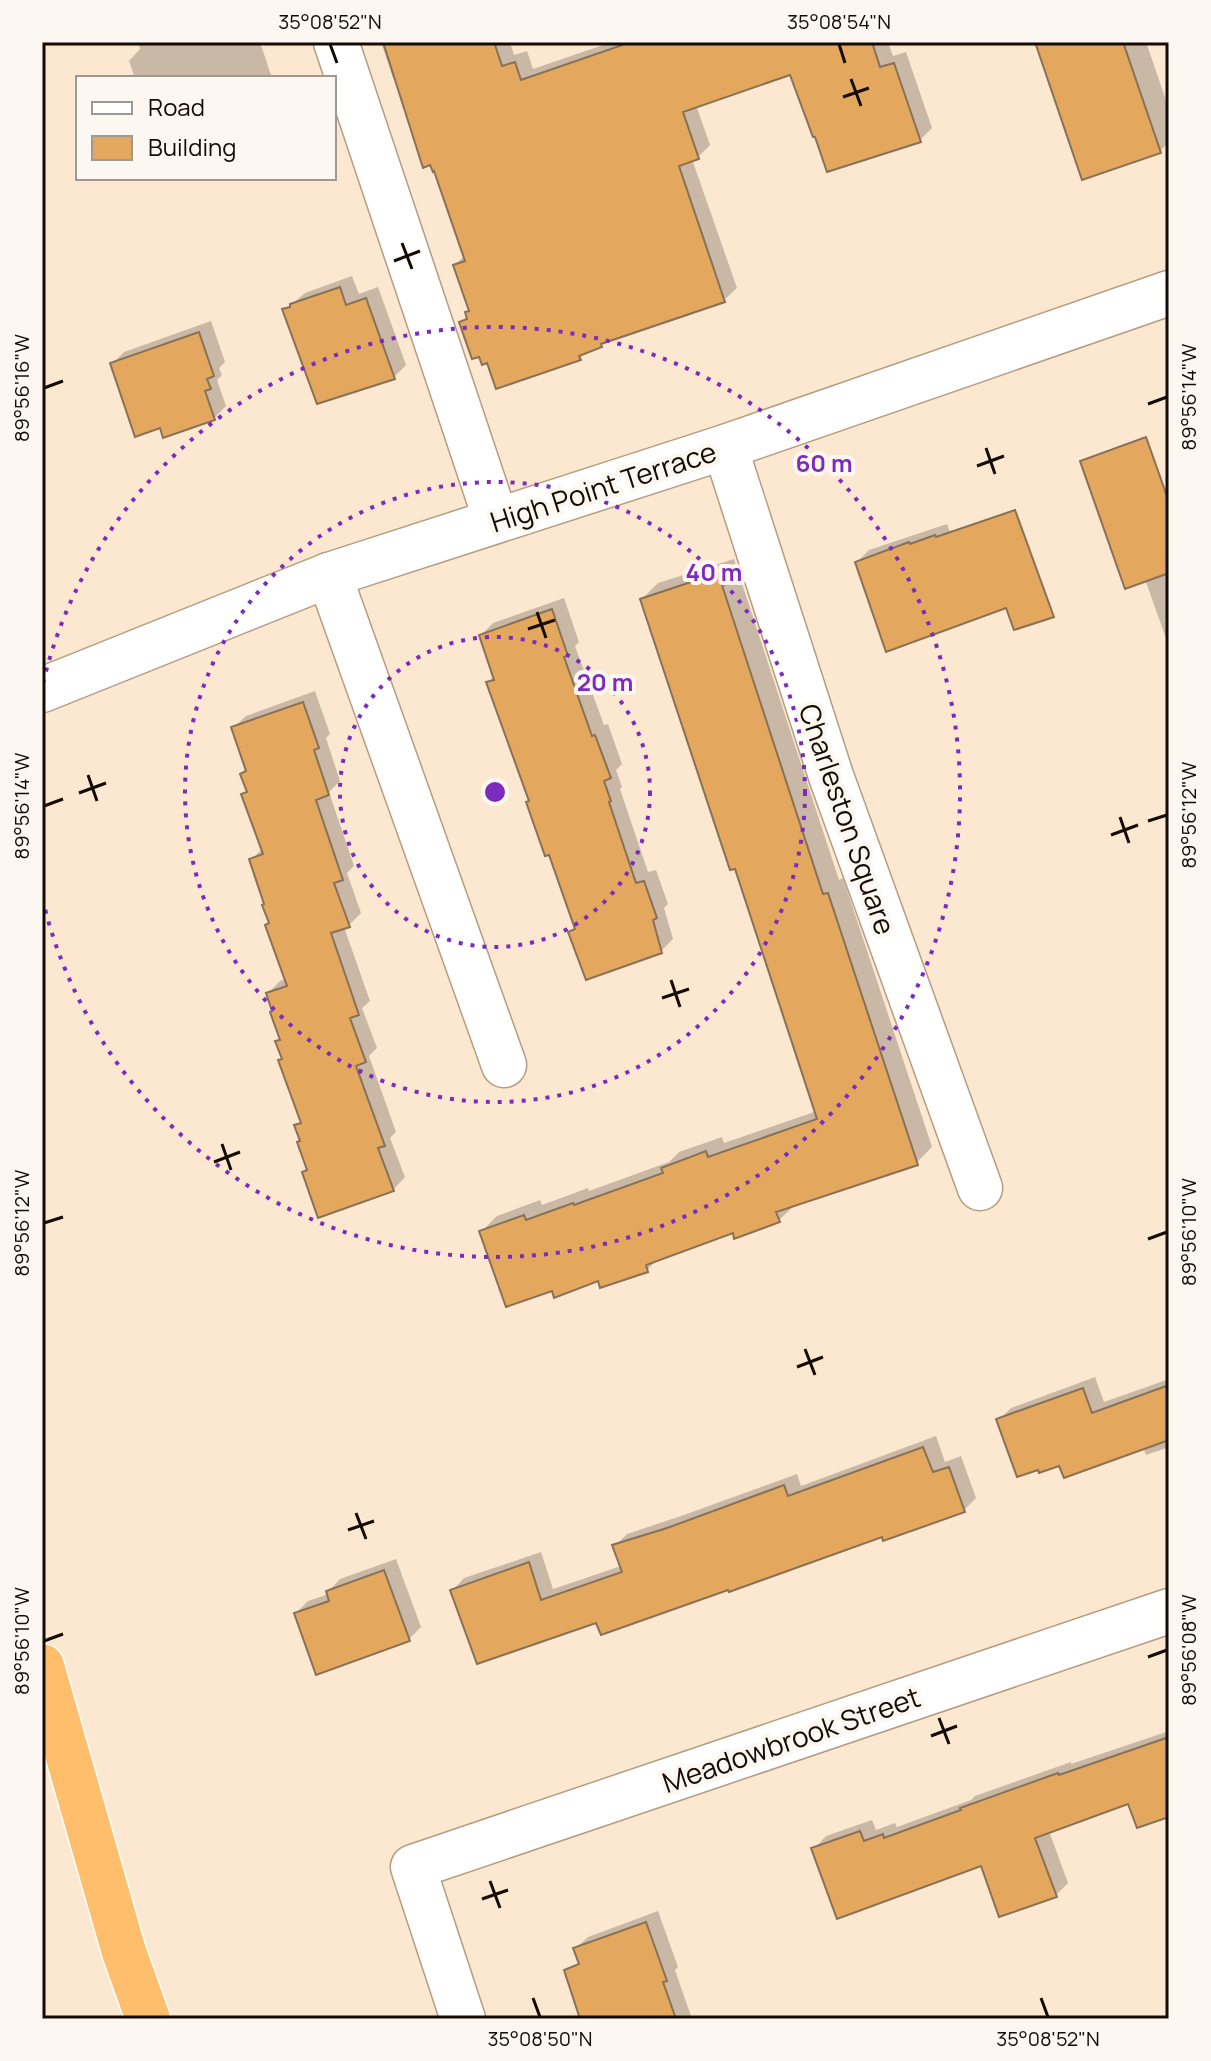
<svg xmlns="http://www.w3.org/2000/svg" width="1211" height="2061" font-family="Manrope,sans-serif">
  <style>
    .shadow { fill: #0003 }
    .building { fill: #e3a85e; stroke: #887156; stroke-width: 2 }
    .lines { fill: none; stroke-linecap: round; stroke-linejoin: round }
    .minor-casing { stroke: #b59d81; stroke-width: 47 }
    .tertiary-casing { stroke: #b59d81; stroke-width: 47 }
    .motorway-casing { stroke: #fff; stroke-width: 47 }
    .minor { stroke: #fff; stroke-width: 44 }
    .tertiary { stroke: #fff; stroke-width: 44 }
    .motorway { stroke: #ffbe6c; stroke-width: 44 }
    .ticks { fill: none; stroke: #140c03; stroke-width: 3 }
    .ring { fill: none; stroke: #7b2cbf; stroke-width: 4; stroke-dasharray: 4 8 }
    .labels { text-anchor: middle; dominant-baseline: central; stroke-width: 8; stroke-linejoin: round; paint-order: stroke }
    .street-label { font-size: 28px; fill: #140c03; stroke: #fdf7f1 }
    .centre { fill: #7b2cbf; stroke: #fdf7f1; stroke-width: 4 }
    .ring-label { font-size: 24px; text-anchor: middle; font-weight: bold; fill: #7b2cbf; stroke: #fdf7f1; stroke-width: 8; stroke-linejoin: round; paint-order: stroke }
    .neatline { fill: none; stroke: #140c03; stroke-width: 3 }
    .ticks-label { font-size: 20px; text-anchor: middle; fill: #140c03 }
  </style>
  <rect width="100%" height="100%" fill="#fce7d0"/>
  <path class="shadow" d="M138,42h133l-10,3 11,33h-140l2,-2 -5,-15 11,-12z
    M381,42h129l4,13 13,-4 6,18 79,-27h276l5,14 13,-4 26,76 -12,12 -92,30 -37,-98 -95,33 14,40 -12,12 -6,2 45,129 -13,12 -119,41 -4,5 -13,4 -8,8 -92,2 -27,-38 7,-6 -1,-3 4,-4 -16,-44 10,-10 -29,-86 -40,-92 -3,1z
    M1037,42h109l23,67v33l-9,9z
    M352,276l7,18 19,-7 28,78 -12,12 -109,-67 20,-17z
    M211,321l14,41 -6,6 3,7 -5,5 9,26 -12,12 -53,8 -49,-62 12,-12z
    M1169,521v126l-34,-96z
    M947,524l29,85 -119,-47 12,-12z
    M734,559l105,321 4,-2 89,269 -16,16 -121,42 -16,15 -45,11 -75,27 -12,12 -93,18 -73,-56 16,-16 43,-16 2,5 46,-17 1,3 80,-29 10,-10 43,-15 2,6 93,-32 -81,-245 -94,-267 16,-16z
    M564,598l15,44 -4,4 29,79 4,-1 14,40 -6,6 6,17 -2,2 28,83 8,-2 12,34 -4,4 9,31 -12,12 -90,-19 6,-6 -89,-244 7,-6 -14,-41 12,-12z
    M315,691l15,43 -4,4 14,43 -11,11 25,74 -7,7 14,40 -12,12 -5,2 26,74 -8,7 15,40 -8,8 27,76 -6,6 15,39 -12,13 -89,-17 5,-5 -13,-42 6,-6 -25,-78 4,-4 -13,-45 12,-12 6,-2 -20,-76 -15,-43 12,-12 -20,-53 5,-5 -6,-16 6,-5 -15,-41 13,-12z
    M1095,1377l9,25 65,-23v68l-23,8 -3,-8 -83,16 -61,-43 12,-12z
    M936,1436l9,26 16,-6 15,42 -12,12 -81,24 -153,54 -132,32 -146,-29 12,-13 77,-26 12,37 68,-23 -6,-20 12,-12 54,-18 116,-42 4,12z
    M396,1559l25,68 -12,12 -113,-26 12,-12 21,-7 -1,-2 12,-13z
    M1169,1731v84l-39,-13 -81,29 19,52 -12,12 -74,-31 -168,-15 12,-13 46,-16 4,10 19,-7 2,4 74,-27 4,-4 96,-34v2z
    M658,1911l20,56 -3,3 17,49h-96l-21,-70 13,-12z"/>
  <path class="building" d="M383,42h111l8,24 13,-4 6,18 110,-38h241l8,25 14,-4 27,79 -94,30 -12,-35h-2l-23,-62 -107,37 16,47 -20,7 46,136 -124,42 1,3 -23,9 2,4 -85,29 -9,-26 -5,2 -3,-8 -7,2 -13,-37 8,-3 -2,-7 4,-1 -16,-46 12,-4 -31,-90 -1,1 -3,-7 -7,3z
    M1035,42h88l38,111 -79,27z
    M340,287l6,18 20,-7 29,81 -78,25 -35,-95 8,-2v-3z
    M199,332l15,44 -7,3 4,10 -6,2 10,29 -52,18 -3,-10 -25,9 -25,-74z
    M1146,437l23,65v71l-44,16 -45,-128z
    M1015,510l39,107 -40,13 -8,-22 -120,44 -31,-90 54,-20 1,2 25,-9 1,2z
    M718,573l105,321 5,-1 90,272 -142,47 4,10 -46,17 -1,-6 -87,32 2,7 -48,16 -2,-7 -44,17 -2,-7 -46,16 -27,-76 45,-16 2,5 47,-17 1,2 89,-32 -2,-5 45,-17 2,6 109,-38 -82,-250 -5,1 -90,-271z
    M552,609l16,47 -4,1 28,79 3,-1 16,43 -7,3 7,20 -2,1 27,81 8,-2 13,37 -4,2 9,33 -76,27 -18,-48 7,-3 -26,-74 -4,1 -19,-54 3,-1 -43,-119 8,-2 -15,-45z
    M303,702l16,46 -5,2 15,45 -13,5 27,80 -9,3 16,44 -19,6 28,82 -9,3 16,44 -10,4 29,80 -7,2 16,43 -76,27 -16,-46 5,-2 -10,-28 3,-1 -6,-16 7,-2 -23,-63 4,-1 -7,-18 5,-1 -10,-28 2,-1 -6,-18 21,-7 -22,-61 4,-2 -7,-18 2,-1 -15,-45 14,-5 -22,-60 6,-2 -7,-18 6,-3 -15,-44z
    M1169,1385v55l-105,38 -5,-12 -20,7 -1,-3 -21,7 -21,-58 87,-31 9,25z
    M923,1447l10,25 16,-5 16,45 -82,29 -1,-4 -153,55 -1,-2 -127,45 -5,-12 -119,41 -27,-74 79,-28 12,38 81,-28 -10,-27 55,-17 117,-43 4,11z
    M384,1570l26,71 -94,34 -22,-62 35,-12 -3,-10z
    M1169,1737v80l-32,11 -9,-24 -93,34 22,59 -58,20 -18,-51 -144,53 -26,-71 49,-17 4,10 19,-7 1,4 77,-28 -1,-2 98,-35 1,2z
    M646,1922l21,59 -4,1 13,37h-96l-16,-49 15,-6 -6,-16z"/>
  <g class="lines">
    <g class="minor-casing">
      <path id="minor" d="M336,42l160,478
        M725,447l106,329 149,412
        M329,575l175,490
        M463,2019l-50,-152 756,-256"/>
    </g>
    <g class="tertiary-casing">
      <path id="tertiary" d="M42,690l287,-115 396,-128 444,-154"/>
    </g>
    <g class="motorway-casing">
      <path id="motorway" d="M42,1666l82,286 24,67"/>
    </g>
    <use href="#minor" class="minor"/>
    <use href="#tertiary" class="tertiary"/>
    <use href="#motorway" class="motorway"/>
  </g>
  <path class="ticks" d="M330,44l7,19M839,44l6,19M851,79l10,27M843,97l26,-9M402,243l10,26M394,261l26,-10M44,388l19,-7M1148,404l19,-7M986,448l9,26M977,466l27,-10M537,612l9,26M528,629l27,-9M88,775l9,26M79,793l27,-10M44,806l19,-7M1120,817l9,26M1148,821l19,-6M1111,835l27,-10M671,980l9,27M662,998l27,-9M222,1144l9,26M214,1162l26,-10M44,1223l19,-6M1148,1239l19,-7M805,1349l10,26M797,1367l26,-10M356,1513l10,26M348,1530l26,-9M44,1641l19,-7M1148,1657l19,-7M939,1718l10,26M931,1736l26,-10M490,1881l10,27M482,1899l26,-9M533,1998l7,19M1041,1998l7,19"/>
  <g class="ring">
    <circle cx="495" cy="792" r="155"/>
    <circle cx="495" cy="792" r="310"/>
    <path d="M43 683A465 465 0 1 1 43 901"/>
  </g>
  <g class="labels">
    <g class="street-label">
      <text transform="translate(603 486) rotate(-18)">High Point Terrace</text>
      <text transform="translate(848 819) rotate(71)">Charleston Square</text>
      <text transform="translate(791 1739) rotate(-19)">Meadowbrook Street</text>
    </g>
  </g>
  <circle cx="495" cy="792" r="12" class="centre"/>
  <g class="ring-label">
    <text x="824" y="472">60 m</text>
    <text x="714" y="581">40 m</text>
    <text x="605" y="691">20 m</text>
  </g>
  <rect width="1211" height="2061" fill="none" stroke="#fdf7f1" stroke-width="88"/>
  <rect x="76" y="76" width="260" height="104" fill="#fdf7f1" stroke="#a09992" stroke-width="2"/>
  <rect x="92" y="102" width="40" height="12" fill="#ffffff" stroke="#a09992" stroke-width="2"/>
  <text x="148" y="116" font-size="24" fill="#140c03">Road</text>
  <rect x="92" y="136" width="40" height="24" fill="#e3a85e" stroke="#a09992" stroke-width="2"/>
  <text x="148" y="156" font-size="24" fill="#140c03">Building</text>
  <rect x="44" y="44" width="1123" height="1973" class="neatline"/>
  <g class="ticks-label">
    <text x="330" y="29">35°08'52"N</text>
    <text x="839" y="29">35°08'54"N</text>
    <text transform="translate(22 388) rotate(-90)" y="7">89°56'16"W</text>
    <text transform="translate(1189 397) rotate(-90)" y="7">89°56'14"W</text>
    <text transform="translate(22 806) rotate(-90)" y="7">89°56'14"W</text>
    <text transform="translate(1189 815) rotate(-90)" y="7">89°56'12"W</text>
    <text transform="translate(22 1223) rotate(-90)" y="7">89°56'12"W</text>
    <text transform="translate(1189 1232) rotate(-90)" y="7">89°56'10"W</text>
    <text transform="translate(22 1641) rotate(-90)" y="7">89°56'10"W</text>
    <text transform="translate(1189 1650) rotate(-90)" y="7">89°56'08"W</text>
    <text x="540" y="2046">35°08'50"N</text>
    <text x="1048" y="2046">35°08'52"N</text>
  </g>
</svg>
